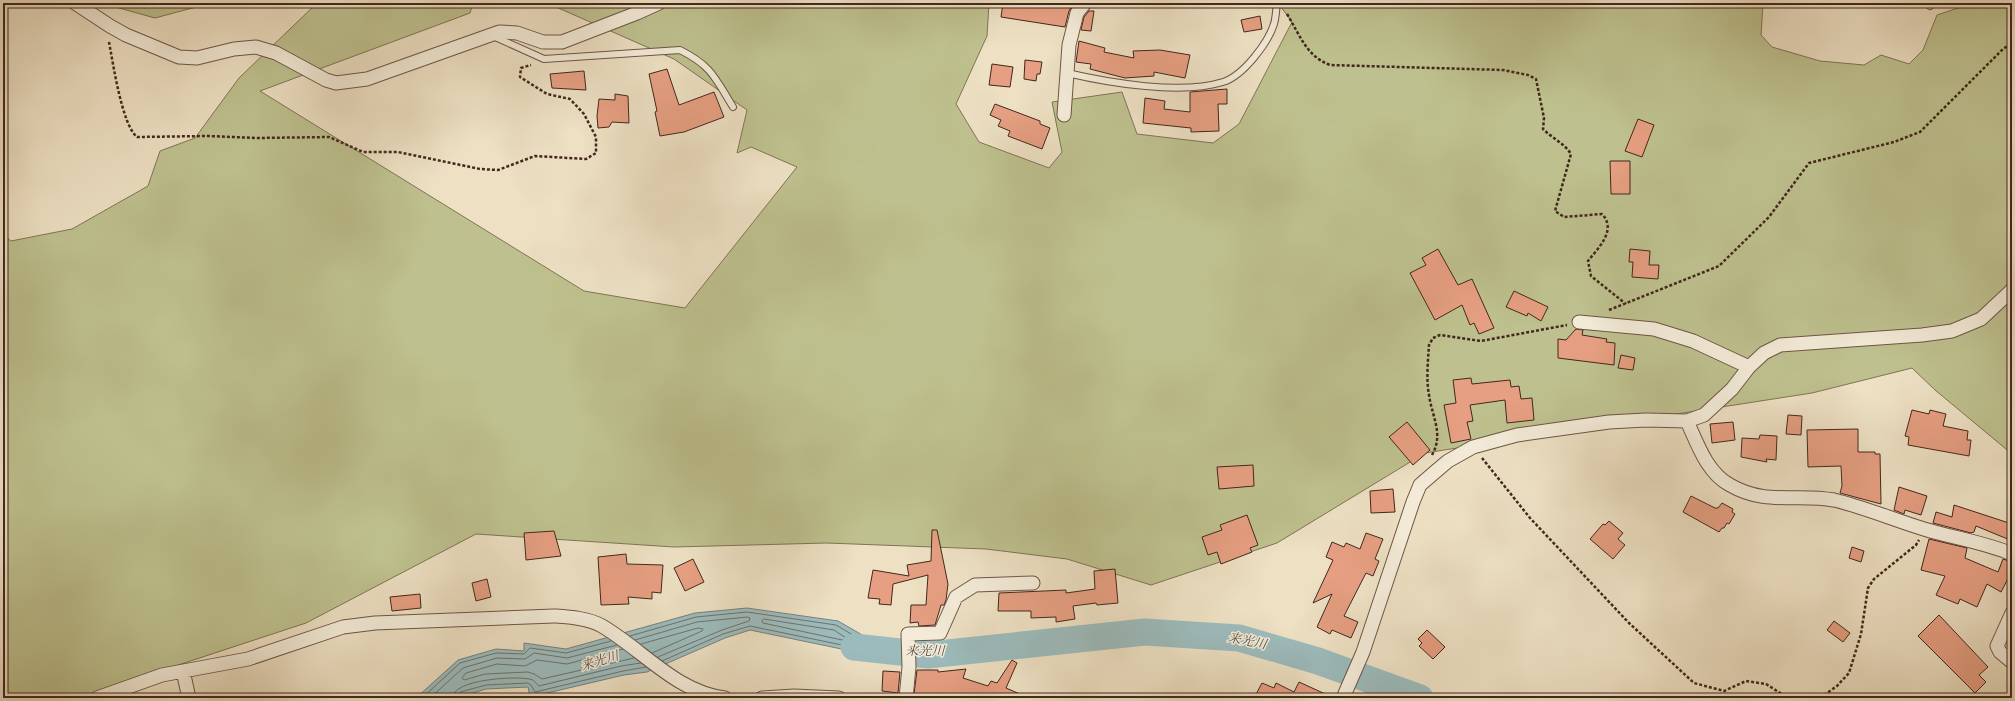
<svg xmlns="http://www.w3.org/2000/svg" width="2015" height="701" font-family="Vollkorn,'Noto Serif JP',serif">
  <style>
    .green { fill: #bec18f; stroke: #807456 }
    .water { fill: #9cbbbc; stroke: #78807c }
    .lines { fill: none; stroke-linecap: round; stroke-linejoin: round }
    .shore { stroke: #70716c; stroke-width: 1 }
    .river { stroke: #9cbbbc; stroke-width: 27 }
    .building { fill: #e69f82; stroke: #43271d }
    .lane-casing { stroke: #6e5546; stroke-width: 8 }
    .street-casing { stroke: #6e5546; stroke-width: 15 }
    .path { stroke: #43271d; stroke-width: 2.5; stroke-dasharray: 3 2; stroke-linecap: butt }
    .lane { stroke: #f3ebd8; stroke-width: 6 }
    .street { stroke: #f3ebd8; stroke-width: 13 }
    .labels { text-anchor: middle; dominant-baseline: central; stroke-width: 3; stroke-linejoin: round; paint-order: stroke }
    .water-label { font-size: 13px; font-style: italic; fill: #594c45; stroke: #f3ebd8 }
  </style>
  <rect width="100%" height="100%" fill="#ede0c3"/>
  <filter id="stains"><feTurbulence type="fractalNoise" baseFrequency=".005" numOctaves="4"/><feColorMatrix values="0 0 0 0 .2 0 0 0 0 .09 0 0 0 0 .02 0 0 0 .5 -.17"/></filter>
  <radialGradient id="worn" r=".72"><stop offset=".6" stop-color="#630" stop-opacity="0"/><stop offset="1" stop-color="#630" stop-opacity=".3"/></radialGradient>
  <path class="green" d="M108,3h103l-56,15 -43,-12z
    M317,3h156l-3,10 -210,78 324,200 101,17 112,-141 -46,-20 -14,6 10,-43 -73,-51 -127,-56h442l-2,33 -31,68 23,38 70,26 13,-16 -10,-50 70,-10 15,42 76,9 26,-19 53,-102 -14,-19h485l-2,32 11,12 48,14 44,4 17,-10 28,9 14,-14 14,-35 36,-12h39v451l-77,-64 -23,-22 -100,25 -387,60 -148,90 -126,42 -84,-26 -81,-10 -159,-6 -153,4 -198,-13 -170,89 -225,74 -78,1v-464l8,7 61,-12 76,-43 12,-35 35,-13 44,-60z"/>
  <path class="water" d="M747,608l91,13 52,30 -10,6 -130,-27 -25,8 -78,34 -23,3 -94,22 -2,-10 -42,2 -30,9h-40l42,-38 38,-11 28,2v-8l42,6 129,-36z"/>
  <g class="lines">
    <path class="shore" d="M764,619l70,11 15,10 -2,1 -84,-18 -1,-2z
      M630,636l66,-19 51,-5 89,13 42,25 -2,2 -126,-26 -27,8 -61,27
      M635,640l62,-18 50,-5 3,1 -1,3 -27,9 -64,27
      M641,644l57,-16 5,1 -1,2 -50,22
      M623,649l-56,15 -30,-4 -12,6 -28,-2 -31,9 -4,5 2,2 21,-6 43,-2 6,2 8,5 92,-21
      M422,698l38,-35 36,-10 28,1 6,-6 36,5 45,-12
      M430,698l33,-30 34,-10 28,1 9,-6 33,5 50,-13
      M452,698c1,-19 63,-22 77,-19 5,0 7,5 10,7l82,-20 20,-3
      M457,698l3,-6 26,-7 42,-2 3,2 4,7 88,-21 23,-4"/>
    <path class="river" d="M854,647l74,8 217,-23 94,6 79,23 102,37"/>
  </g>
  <path class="building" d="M1003,3h64l6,1 -4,7 -4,16 -64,-10z
    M1089,11h5l-3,20 -10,-1 3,-13z
    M1260,16l2,13 -18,3 -3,-12z
    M1079,41l26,7 -1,4 30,6 -1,-7 27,-1 30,5 -5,23 -31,-6v4l-29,2 -35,-9 1,-5 -15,-2z
    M1025,60l17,2 -2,12h-3l-1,7 -12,-2z
    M992,64l21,3 -3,20 -21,-2z
    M667,69l12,36 35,-13 10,25 -40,15 -24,4 -5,-24 2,-1 -8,-37z
    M584,71l2,19 -34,-2 -2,-14z
    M1227,89v15h-9l1,27 -28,1v-4l-48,-5 2,-25 20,3 -1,8 26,3v-20z
    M615,94l13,2 1,27 -17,-1 -3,5 -11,1 -1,-12 2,-17 16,1z
    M995,104l45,17v3l10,4 -8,21 -34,-13 2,-5 -12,-5 3,-6 -11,-5z
    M1638,119l16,6 -12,32 -17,-6z
    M1610,161h20v33h-19z
    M1438,249l20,36 14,-6 22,49 -15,6 -5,-11 -4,2 -8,-20 -27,15 -25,-47 16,-8 -4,-7z
    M1630,249l20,2 -1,14h10l-1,14 -26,-2 1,-15h-4z
    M1514,291l34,16 -7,14 -13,-8 -1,3 -21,-9z
    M1576,329l7,1 -1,5 25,4 -1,3 9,1 -1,22 -56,-7v-19l8,1z
    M1621,355l14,3 -2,12 -15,-2z
    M1471,378l1,6 38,-4 1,7 8,-1 2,13 11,-1 2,22 -27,3 -2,-23 -35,5 3,16 -6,1 4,17 -20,4 -7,-38 12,-2 -3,-23z
    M1912,410l17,4 1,-4 16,4 -3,12 25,5 -1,9h4l-2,16 -61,-11 1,-8 -4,-1z
    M1788,415l14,1 -1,19 -15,-1z
    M1407,422l23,28 -17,15 -24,-28z
    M1733,422l2,18 -23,3 -2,-19z
    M1858,429v23h17v2h5l1,50 -41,-11 2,-7 -1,-20 -33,1 -1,-37z
    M1760,435l17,1 -1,24 -10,-1 1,3 -26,-5 1,-19 17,1z
    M1253,465l1,21 -35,3 -2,-22z
    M1899,487l28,9 -6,19 -16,-5 -1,4 -10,-4z
    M1393,489l2,23 -24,1 -1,-22z
    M1691,496l24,12h3l4,-5 11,6 -1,3 3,2 -6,10 -2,-1 -3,5h-2l-3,4 -36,-20z
    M1954,505l58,19v21l-3,-1 1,-4 -34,-14 -2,6 -3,1 -38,-10 3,-11 16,5z
    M1247,515l11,30 -8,3 2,4 -31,12 -4,-12 -9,3 -6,-18 20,-7 -2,-5z
    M1609,521l14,12 -5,6 7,6 -12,14 -23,-20 13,-15 2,1z
    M932,530h5l11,54 -2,16 -2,5h-3l-6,20 -16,1 -1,-4 -8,1 1,-18h15l2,-30 -35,9 -2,21 -12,-1 1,-5 -12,-1 5,-28 36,6 -2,-11 24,-4z
    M554,531l7,25 -35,4 -2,-27z
    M1366,533l17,6 -8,20 4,2 -6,15 -7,-3 -22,43 14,6 -7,16 -19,-8 -2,4 -13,-7 15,-33 -19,9 20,-43 -7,-3 6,-15 12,5 2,-4 14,6z
    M1929,539l38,9 -2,10 33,14 5,-13 9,3v9l-11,21 -14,-8 -10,23 -17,-8 -2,5 -22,-9 9,-19 -24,-6z
    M1852,547l12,4 -3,11 -12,-4z
    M626,554l1,10 36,1 -2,28 -9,-1v7l-24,-2 1,7 -28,1 -3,-48z
    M693,559l11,23 -19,9 -11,-23z
    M1115,569l3,34 -21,2 -1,-2 -23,3 2,13 -19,3v-5l-25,1v-7h-33l1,-18 67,-3v3l29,-4 -1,-18z
    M487,579l4,18 -15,4 -4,-18z
    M420,594l1,14 -29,3 -2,-14z
    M1939,615l49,52 -9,8 7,7 -11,11 -57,-57z
    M1834,621l16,12 -7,9 -16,-12z
    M1427,630l18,17 -12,12 -14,-13 3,-3 -4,-4z
    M1012,660l5,3 -11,25 23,10h-93l-22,-4 3,-24h21v2l28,-3 -3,9 25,8 3,-5 6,2z
    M883,671l17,1 -2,21 -16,-2z
    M1299,682l35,16h-80l8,-15 12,5 2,-5 18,9z"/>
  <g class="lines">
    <g class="lane-casing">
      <path id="lane" d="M1930,6l2,-3
        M493,36l51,23 136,-9c32,16 35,28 53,57
        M1067,73c43,10 114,22 156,9 20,-6 45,-39 51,-58 2,-7 2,-14 3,-21"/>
    </g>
    <g class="street-casing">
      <path id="street" d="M75,3l35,23 16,9 53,22 18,1 37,-9 22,-2 20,6 50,27 10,3 31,-4 132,-47 18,1 26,9h19l75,-29 22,-10
        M1064,115l5,-70 8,-32 8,-10
        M1579,322l75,7 39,12 56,26
        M1687,421c10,22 20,52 43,64 36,21 66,8 104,15 30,7 60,20 90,29 29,9 60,13 88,25
        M2012,613l-15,33 3,6 12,10
        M183,671l6,27
        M97,698l65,-23 86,-16 95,-32 32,-4 179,-7c15,1 34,2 48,10 41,24 74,66 123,72
        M762,698l32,-2 45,2
        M906,698l3,-31 -1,-33 32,-1 16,-36 19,-12 58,-2
        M1343,698l20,-46 50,-150 7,-17 15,-13 13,-11 25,-14 44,-12 92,-13 37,-2 41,1 17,-6 28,-26 17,-22 15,-14 16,-8 142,-10 30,-4 29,-12 31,-29"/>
    </g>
    <path class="path" d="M1287,14c13,21 19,42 43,51l173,5 25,5 8,4 8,39 -1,11c9,9 21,14 28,25l-16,57 9,6 38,-3c15,16 -3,33 -14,47l3,15 35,28
      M109,42c4,21 13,83 28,95l71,-1 49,2 72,-1 34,15h35l82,17 18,1 37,-14 51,3 10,-6v-16l-12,-23 -14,-15 -23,-5 -27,-17 1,-9 10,-3
      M1609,310l110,-44 50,-49 40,-54 85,-21 26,-10 83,-83 9,-6
      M1432,455c12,-21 0,-38 -3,-60 -3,-16 -1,-34 0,-50l4,-7 7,-3 41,6 86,-16
      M1482,458l48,60 99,105 65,60 30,8 22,-10 20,3 22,14
      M1820,698l17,-12 12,-13 12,-39 7,-46 6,-9 42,-34 3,-5"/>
    <use href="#lane" class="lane"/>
    <use href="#street" class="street"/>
  </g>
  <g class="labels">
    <g class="water-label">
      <text transform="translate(1247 642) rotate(12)">来光川</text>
      <text transform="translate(925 652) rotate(1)">来光川</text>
      <text transform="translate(600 662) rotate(-17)">来光川</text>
    </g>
  </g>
  <rect width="2015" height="701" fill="none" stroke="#ede0c3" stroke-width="16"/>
  <rect x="4" y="4" width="2007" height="693" fill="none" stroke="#43271d" stroke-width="2"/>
  <rect x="8" y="8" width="1999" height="685" fill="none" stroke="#43271d"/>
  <rect width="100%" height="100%" filter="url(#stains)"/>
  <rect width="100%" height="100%" fill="url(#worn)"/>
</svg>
